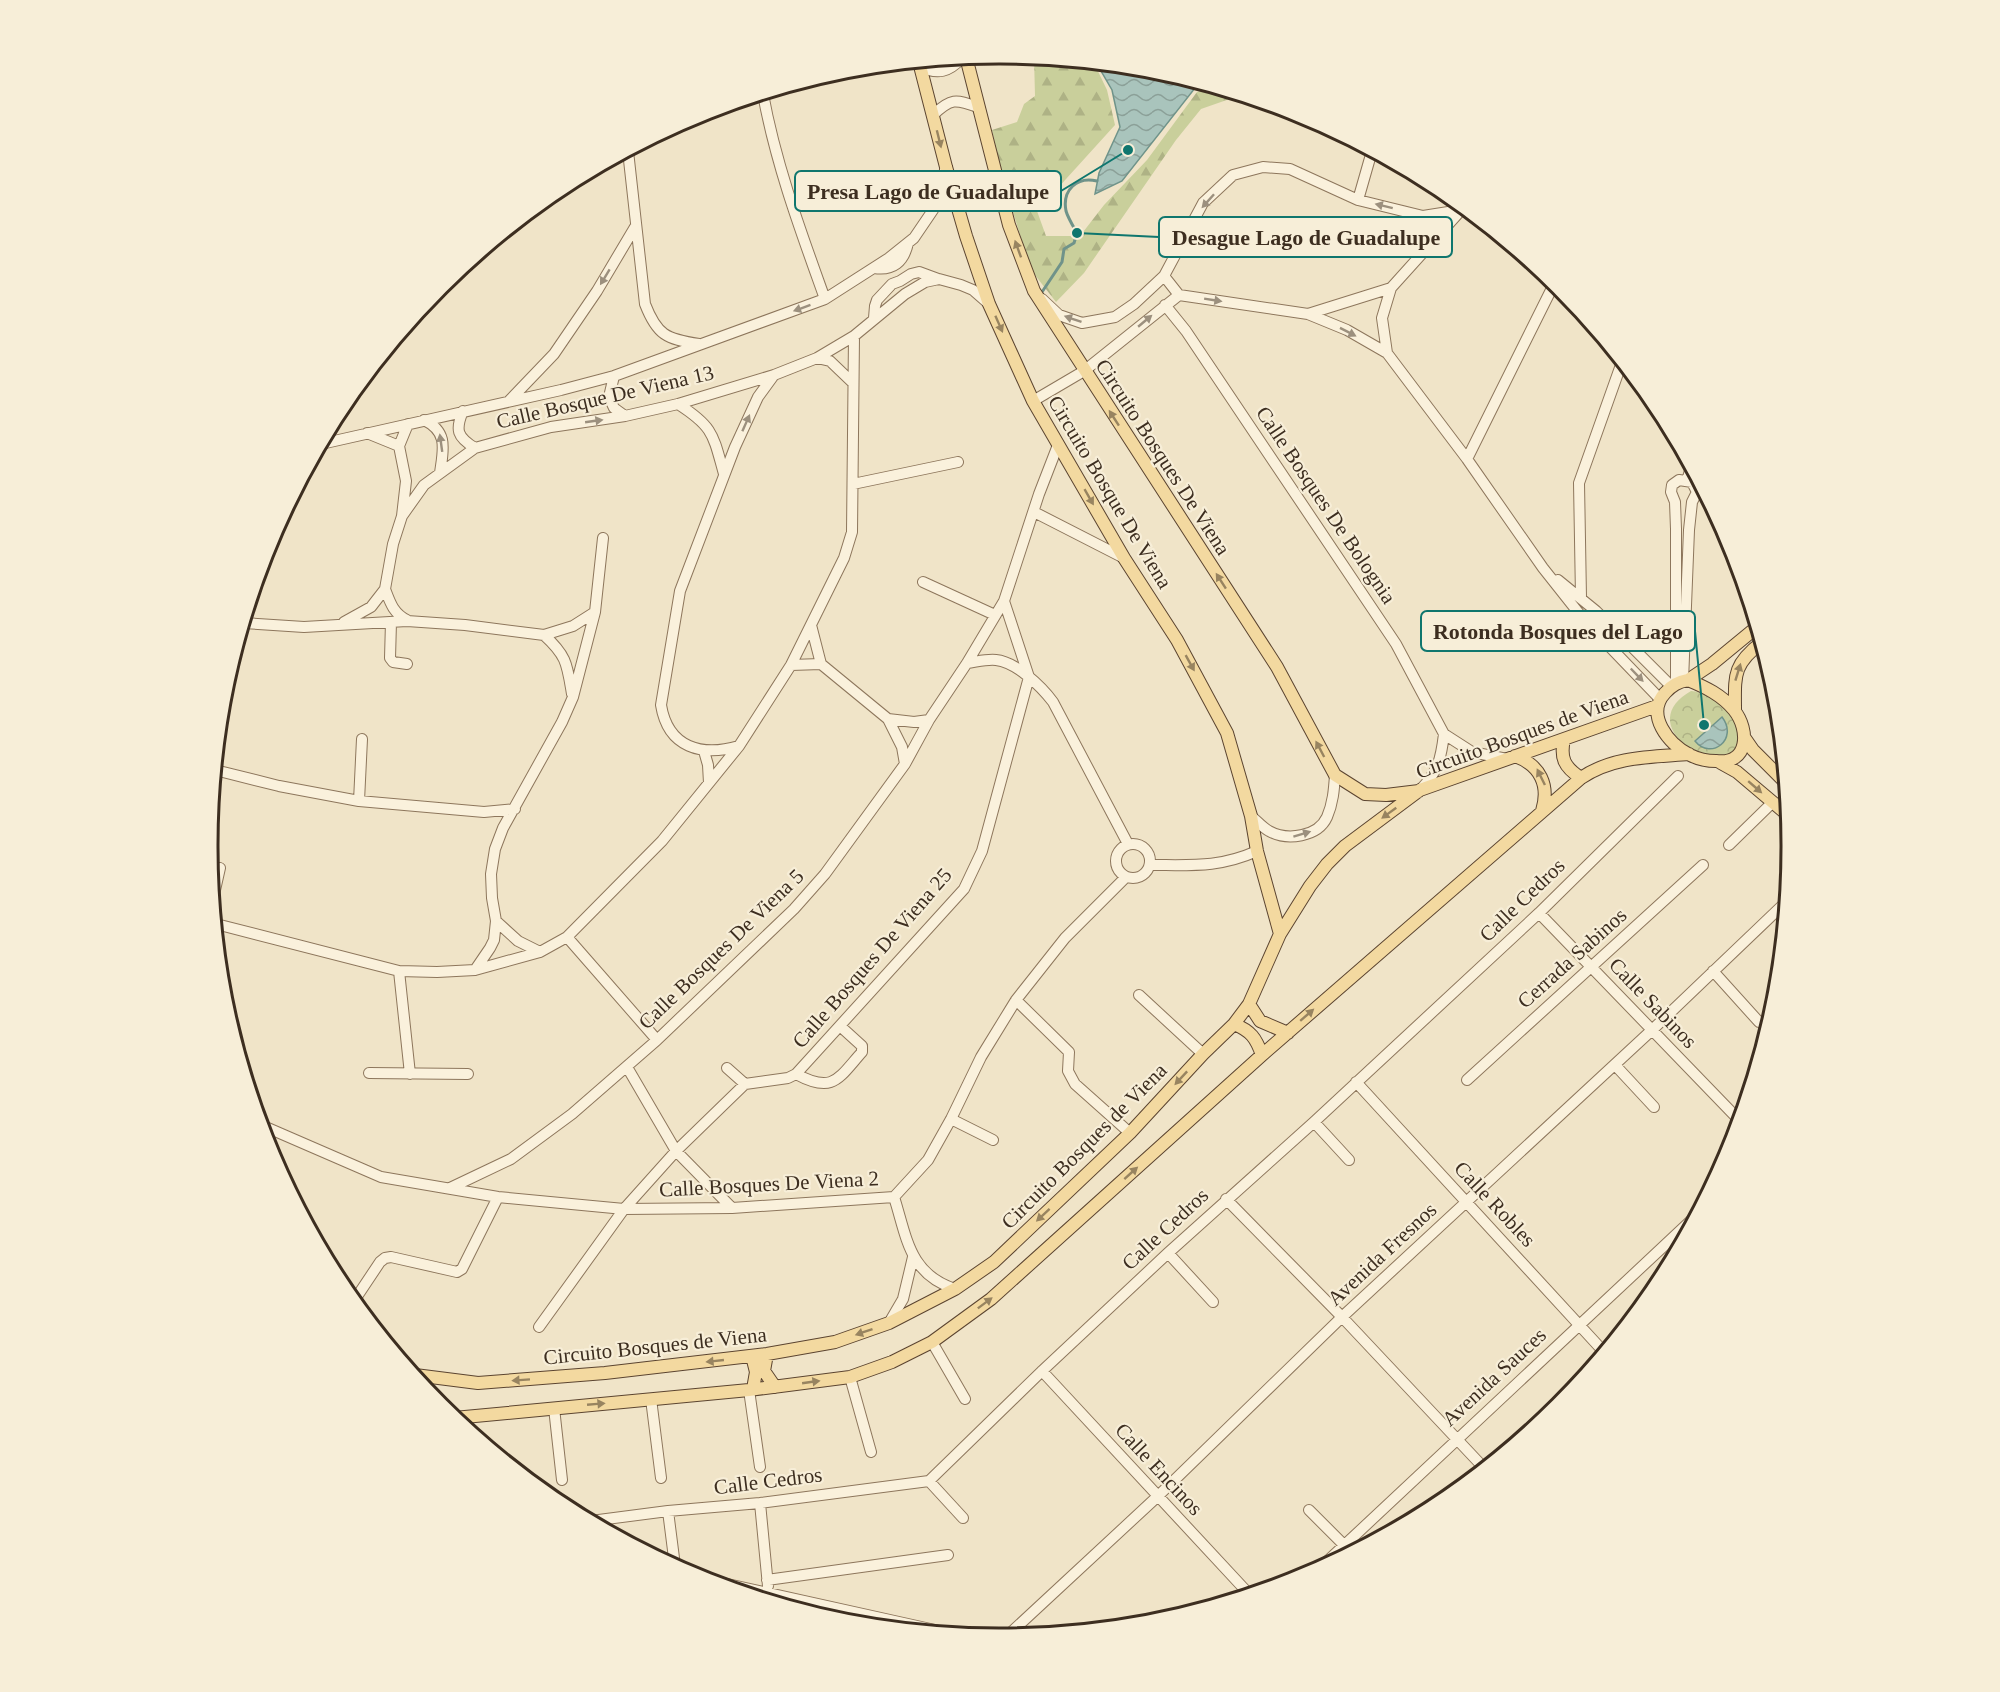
<svg xmlns="http://www.w3.org/2000/svg" width="2000" height="1692" font-family="Georgia,serif">
  <style>
    .forest { fill: url(#forest-firs) }
    .park { fill: url(#park-crowns) }
    .water { fill: url(#water-waves); stroke: #6f938a; stroke-width: 1.5 }
    .lines { fill: none; stroke-linecap: round; stroke-linejoin: round }
    .stream { stroke: #6f938a; stroke-width: 3 }
    .minor-casing { stroke: #8d765c; stroke-width: 12 }
    .major-casing { stroke: #5b4430; stroke-width: 14 }
    .minor { stroke: #faf1dc; stroke-width: 10 }
    .major { stroke: #f3d9a0; stroke-width: 12 }
    .oneway { fill: #988460 }
    .oneway2 { fill: #9c907e }
    .labels { text-anchor: middle; dominant-baseline: central; stroke-width: 4.5; stroke-linejoin: round; paint-order: stroke }
    .street-label { font-size: 21px; fill: #3d2e20; stroke: #f7eed8 }
    .rim { fill: none; stroke: #3d2e20; stroke-width: 3 }
    .leader { fill: none; stroke: #0f766e; stroke-width: 2 }
    .callout-dot { fill: #0f766e; stroke: #f7eed8; stroke-width: 2 }
    .callout { fill: #f7eed8; stroke: #0f766e; stroke-width: 2 }
    .callout-label { font-size: 22px; text-anchor: middle; font-weight: bold; fill: #3d2e20 }
  </style>
  <defs>
    <pattern id="forest-firs" width="22" height="20" patternUnits="userSpaceOnUse" patternTransform="scale(1.5)"><rect width="22" height="20" fill="#c9cf9b"/><path d="M5 1l3.5 6h-7zM16 11l3.5 6h-7z" fill="#aeb285"/></pattern>
    <pattern id="park-crowns" width="20" height="18" patternUnits="userSpaceOnUse" patternTransform="scale(1.5)"><rect width="20" height="18" fill="#c9cf9b"/><path d="M2 6a3 3 0 1 1 6 0M12 15a3 3 0 1 1 6 0" fill="none" stroke="#aeb285"/></pattern>
    <pattern id="water-waves" width="16" height="10" patternUnits="userSpaceOnUse" patternTransform="scale(1.5)"><rect width="16" height="10" fill="#a9c4bc"/><path d="M0 5q4-4 8 0t8 0" fill="none" stroke="#8ba098"/></pattern>
  </defs>
  <rect width="100%" height="100%" fill="#f0e4c8"/>
  <path class="forest" d="M1034,57l60,6 13,27 8,35 -78,86 9,25h34l24,-31 43,-45 50,-68 18,-5 26,8 -40,14 -25,31 -92,133 -28,29 -25,-32 -29,-93 -10,-47 25,-8 7,-18 11,-8z"/>
  <path class="park" d="M1691,691c23,1 61,37 45,61 -2,3 -5,4 -7,7 -8,-1 -17,0 -24,-2 -6,-1 -12,-7 -17,-10 -25,-18 -24,-41 3,-56z"/>
  <path class="water" d="M1097,64l58,5 44,14 -77,98 -27,13 4,-21 21,-46 -8,-37z
    M1722,717c17,22 -11,44 -27,24z"/>
  <g class="lines">
    <path class="stream" d="M1042,292l20,-30 2,-13 10,-6 3,-10c-4,-7 -9,-15 -11,-22 -4,-21 11,-35 31,-30"/>
    <g class="minor-casing">
      <path id="minor" d="M920,67c18,8 29,5 42,-9
        M763,94c13,71 38,138 62,205
        M933,115c18,-17 22,-16 45,-8
        M628,151l17,153c12,31 21,35 54,40
        M1358,200l14,-49
        M1464,207l-73,81 -9,30 5,35 80,106 76,109 42,53 75,78
        M1423,216l10,26
        M874,268c19,3 30,-6 34,-25
        M1164,276l15,19 129,19 83,-26
        M1042,299l17,16 23,8 33,-6 19,-13 30,-28 39,-73 30,-28 30,-8 27,2 68,31 65,16 38,-6
        M1165,305l21,26 210,313 48,90 28,18 35,7
        M1308,314l39,16 40,23
        M874,318l1,-12 2,-6 15,-16 8,-3 11,-7 8,-2 19,7
        M817,358l13,3 23,22
        M614,376l-5,21 5,11 11,8
        M509,401l45,-47 43,-63 38,-64
        M1033,401l51,-30 95,-76
        M678,404c36,23 35,31 46,70
        M463,411c-8,19 -6,26 12,37
        M424,420c25,12 19,30 16,53
        M367,433l32,13
        M321,444l240,-54 53,-14 211,-77 64,-41 25,-20 19,-28 13,-43
        M1467,459l88,-177
        M1687,481l4,-14
        M853,484l105,-22
        M1034,512l90,46
        M402,516l22,-31 51,-37 76,-21 74,-11 53,-12 96,-29 43,-17 37,-22 51,-42 20,-12 14,-3 22,6 12,5 16,14
        M1558,580l38,31 75,75
        M923,582l72,33
        M385,589c5,13 8,24 22,31
        M1581,597l-2,-114 43,-121
        M1004,601l25,76
        M344,622l27,-15 14,-18 8,-45 9,-28 4,-35 -7,-35 9,-22
        M391,622l-1,36 3,4 14,2
        M244,623l60,4 103,-6 58,4 79,10 29,-9 22,-14
        M811,625l10,39 67,55 14,28 3,17
        M544,635c23,21 23,29 28,59
        M967,663c9,-1 19,-4 29,-3 20,2 45,26 57,42l75,142
        M791,665l30,-1
        M1676,683v-154l-1,-27 -4,-10 1,-7 7,-5 13,2 5,10 -5,10 -3,28 -6,151
        M888,719l26,3 15,-2
        M739,746c-37,11 -71,2 -78,-41l19,-114 55,-144 23,-50 16,-22
        M704,751l4,14 1,18
        M215,770l64,16 80,15 125,11 31,-3
        M1420,790c18,-18 21,-31 24,-56
        M359,801l3,-62
        M1251,816c6,5 12,12 18,15 18,10 49,6 58,-14 6,-14 7,-27 8,-42
        M1116 861a17 17 0 1 1 34 0a17 17 0 1 1-34 0Z
        M1729,845l44,-43
        M1150,865c41,0 69,3 107,-14
        M213,899l7,-31
        M1539,913l201,208
        M496,921l22,20 22,11
        M216,924l183,47 38,1 38,-2 65,-18 27,-15 95,-96 77,-95 52,-81 53,-107 8,-26 2,-196
        M567,937l90,103
        M475,970l15,-22 4,-8 2,-19 -4,-23 -1,-24 4,-25 8,-21 59,-106 11,-25 22,-85 8,-74
        M399,971l11,103
        M1713,971l46,51
        M1139,995l64,59
        M1016,1000l53,52 -1,19 7,13 55,49
        M1615,1065l39,42
        M627,1067l49,84 56,57
        M727,1068l18,16 43,-6 8,-4 168,-185 18,-38 47,-174
        M369,1073l99,1
        M796,1074c37,20 42,5 66,-22v-6l-22,-20
        M1467,1080l236,-215
        M1356,1082l248,270
        M951,1119l42,21
        M1314,1122l35,38
        M261,1125l120,52 117,20 126,12 108,-1 162,-11 34,-37 23,-41 30,-62 35,-57 49,-62 61,-61
        M450,1188l61,-29 61,-45 85,-74 137,-131 31,-35 80,-110 24,-44 38,-57 37,-62 35,-107 19,-49
        M894,1197c13,41 15,77 61,92
        M1226,1199l116,118 142,151
        M1168,1253l45,49
        M354,1301l26,-39 5,-4 6,-1 66,15 5,-3 36,-72
        M889,1323l14,-24 10,-42
        M539,1327l85,-118 52,-58 69,-67
        M932,1342l33,57
        M1042,1371l207,223
        M850,1377l21,75
        M749,1390l11,77
        M651,1399l10,79
        M554,1408l8,72
        M929,1481l34,37
        M760,1503l8,83
        M1309,1510l35,35
        M668,1511l7,55
        M591,1521l77,-10 92,-8 169,-22 113,-110 126,-118 146,-131 225,-209 139,-137
        M1319,1569l378,-354
        M700,1578l244,54
        M767,1580l181,-25
        M1005,1638l153,-142 184,-179 310,-287 135,-129"/>
    </g>
    <g class="major-casing">
      <path id="major" d="M966,57l43,168 25,66 243,376 58,108 30,19 21,1 33,-4
        M919,62l27,105 20,69 23,68 44,97 91,157 53,82 50,93 24,83 6,35 23,83
        M1688,680c17,7 34,15 46,30 16,20 15,55 -18,51 -9,0 -18,-2 -26,-6 -22,-11 -45,-41 -25,-62 7,-8 13,-11 23,-13z
        M1688,680l24,-16 45,-37
        M1735,711c0,-35 -3,-46 27,-69
        M1744,737l9,13 33,33
        M1564,739c-4,19 0,28 17,39
        M1515,756c25,9 35,29 27,55
        M1719,762l18,10 52,44
        M1249,1004l11,17 28,12
        M1234,1024c17,7 22,14 28,31
        M767,1354l-3,17 11,16
        M752,1356l4,16 -3,17
        M415,1375l63,8 127,-10 162,-19 68,-12 54,-19 66,-34 39,-27 136,-129 73,-79 31,-30 15,-20 31,-70 30,-48 17,-22 18,-18 75,-56 237,-84
        M454,1418l295,-28 101,-13 42,-15 40,-20 59,-43 271,-244 319,-277c32,-22 70,-21 108,-24"/>
    </g>
    <use href="#minor" class="minor"/>
    <use href="#major" class="major"/>
  </g>
  <defs><path id="oneway-solid" d="M-6-.8H1V-3.2L6.5 0L1 3.2V.8H-6Z" transform="scale(1.5)"/></defs>
  <g class="oneway">
    <use href="#oneway-solid" transform="translate(939 139) rotate(76)"/>
    <use href="#oneway-solid" transform="translate(1018 249) rotate(-110)"/>
    <use href="#oneway-solid" transform="translate(999 324) rotate(66)"/>
    <use href="#oneway-solid" transform="translate(1114 418) rotate(-123)"/>
    <use href="#oneway-solid" transform="translate(1089 497) rotate(60)"/>
    <use href="#oneway-solid" transform="translate(1221 581) rotate(-123)"/>
    <use href="#oneway-solid" transform="translate(1190 663) rotate(61)"/>
    <use href="#oneway-solid" transform="translate(1738 672) rotate(-73)"/>
    <use href="#oneway-solid" transform="translate(1320 749) rotate(-118)"/>
    <use href="#oneway-solid" transform="translate(1541 777) rotate(-116)"/>
    <use href="#oneway-solid" transform="translate(1755 787) rotate(41)"/>
    <use href="#oneway-solid" transform="translate(1389 813) rotate(144)"/>
    <use href="#oneway-solid" transform="translate(1307 1015) rotate(-41)"/>
    <use href="#oneway-solid" transform="translate(1181 1078) rotate(133)"/>
    <use href="#oneway-solid" transform="translate(1131 1173) rotate(-42)"/>
    <use href="#oneway-solid" transform="translate(1043 1215) rotate(137)"/>
    <use href="#oneway-solid" transform="translate(985 1303) rotate(-37)"/>
    <use href="#oneway-solid" transform="translate(864 1332) rotate(161)"/>
    <use href="#oneway-solid" transform="translate(715 1361) rotate(174)"/>
    <use href="#oneway-solid" transform="translate(521 1380) rotate(176)"/>
    <use href="#oneway-solid" transform="translate(811 1382) rotate(-8)"/>
    <use href="#oneway-solid" transform="translate(596 1404) rotate(-5)"/>
  </g>
  <g class="oneway2">
    <use href="#oneway-solid" transform="translate(1208 201) rotate(132)"/>
    <use href="#oneway-solid" transform="translate(1384 206) rotate(-166)"/>
    <use href="#oneway-solid" transform="translate(605 277) rotate(121)"/>
    <use href="#oneway-solid" transform="translate(1213 300) rotate(9)"/>
    <use href="#oneway-solid" transform="translate(802 308) rotate(160)"/>
    <use href="#oneway-solid" transform="translate(1073 319) rotate(-161)"/>
    <use href="#oneway-solid" transform="translate(1145 321) rotate(-40)"/>
    <use href="#oneway-solid" transform="translate(1348 332) rotate(27)"/>
    <use href="#oneway-solid" transform="translate(594 421) rotate(-8)"/>
    <use href="#oneway-solid" transform="translate(746 423) rotate(-66)"/>
    <use href="#oneway-solid" transform="translate(441 443) rotate(-98)"/>
    <use href="#oneway-solid" transform="translate(1637 675) rotate(46)"/>
    <use href="#oneway-solid" transform="translate(1302 834) rotate(-17)"/>
  </g>
  <g class="labels">
    <g class="street-label">
      <text transform="translate(605 397) rotate(-13)">Calle Bosque De Viena 13</text>
      <text transform="translate(1163 457) rotate(57)">Circuito Bosques De Viena</text>
      <text transform="translate(1110 492) rotate(59)">Circuito Bosque De Viena</text>
      <text transform="translate(1326 505) rotate(56)">Calle Bosques De Bolognia</text>
      <text transform="translate(1522 734) rotate(-20)">Circuito Bosques de Viena</text>
      <text transform="translate(1522 900) rotate(-44)">Calle Cedros</text>
      <text transform="translate(721 949) rotate(-44)">Calle Bosques De Viena 5</text>
      <text transform="translate(872 958) rotate(-49)">Calle Bosques De Viena 25</text>
      <text transform="translate(1572 958) rotate(-42)">Cerrada Sabinos</text>
      <text transform="translate(1653 1003) rotate(46)">Calle Sabinos</text>
      <text transform="translate(1084 1146) rotate(-45)">Circuito Bosques de Viena</text>
      <text transform="translate(769 1184) rotate(-3)">Calle Bosques De Viena 2</text>
      <text transform="translate(1495 1204) rotate(47)">Calle Robles</text>
      <text transform="translate(1165 1229) rotate(-43)">Calle Cedros</text>
      <text transform="translate(1382 1254) rotate(-43)">Avenida Fresnos</text>
      <text transform="translate(655 1346) rotate(-6)">Circuito Bosques de Viena</text>
      <text transform="translate(1494 1377) rotate(-43)">Avenida Sauces</text>
      <text transform="translate(1159 1469) rotate(47)">Calle Encinos</text>
      <text transform="translate(768 1481) rotate(-7)">Calle Cedros</text>
    </g>
  </g>
  <path d="M0 0H2000V1692H0ZM999 64H1000A781 781 0 0 1 1781 845V847A781 781 0 0 1 1000 1628H999A781 781 0 0 1 218 847V845A781 781 0 0 1 999 64Z" fill="#f7eed8" fill-rule="evenodd"/>
  <path class="rim" d="M999 64H1000A781 781 0 0 1 1781 845V847A781 781 0 0 1 1000 1628H999A781 781 0 0 1 218 847V845A781 781 0 0 1 999 64Z"/>
  <path class="leader" d="M1128 150L1061 191M1077 233L1159 237M1704 725L1695 631"/>
  <g class="callout-dot">
    <circle cx="1128" cy="150" r="6"/>
    <circle cx="1077" cy="233" r="6"/>
    <circle cx="1704" cy="725" r="6"/>
  </g>
  <g class="callout">
    <rect x="795" y="171" width="266" height="40" rx="6"/>
    <rect x="1159" y="217" width="293" height="40" rx="6"/>
    <rect x="1421" y="611" width="274" height="40" rx="6"/>
  </g>
  <g class="callout-label">
    <text x="928" y="199">Presa Lago de Guadalupe</text>
    <text x="1306" y="245">Desague Lago de Guadalupe</text>
    <text x="1558" y="639">Rotonda Bosques del Lago</text>
  </g>
</svg>
